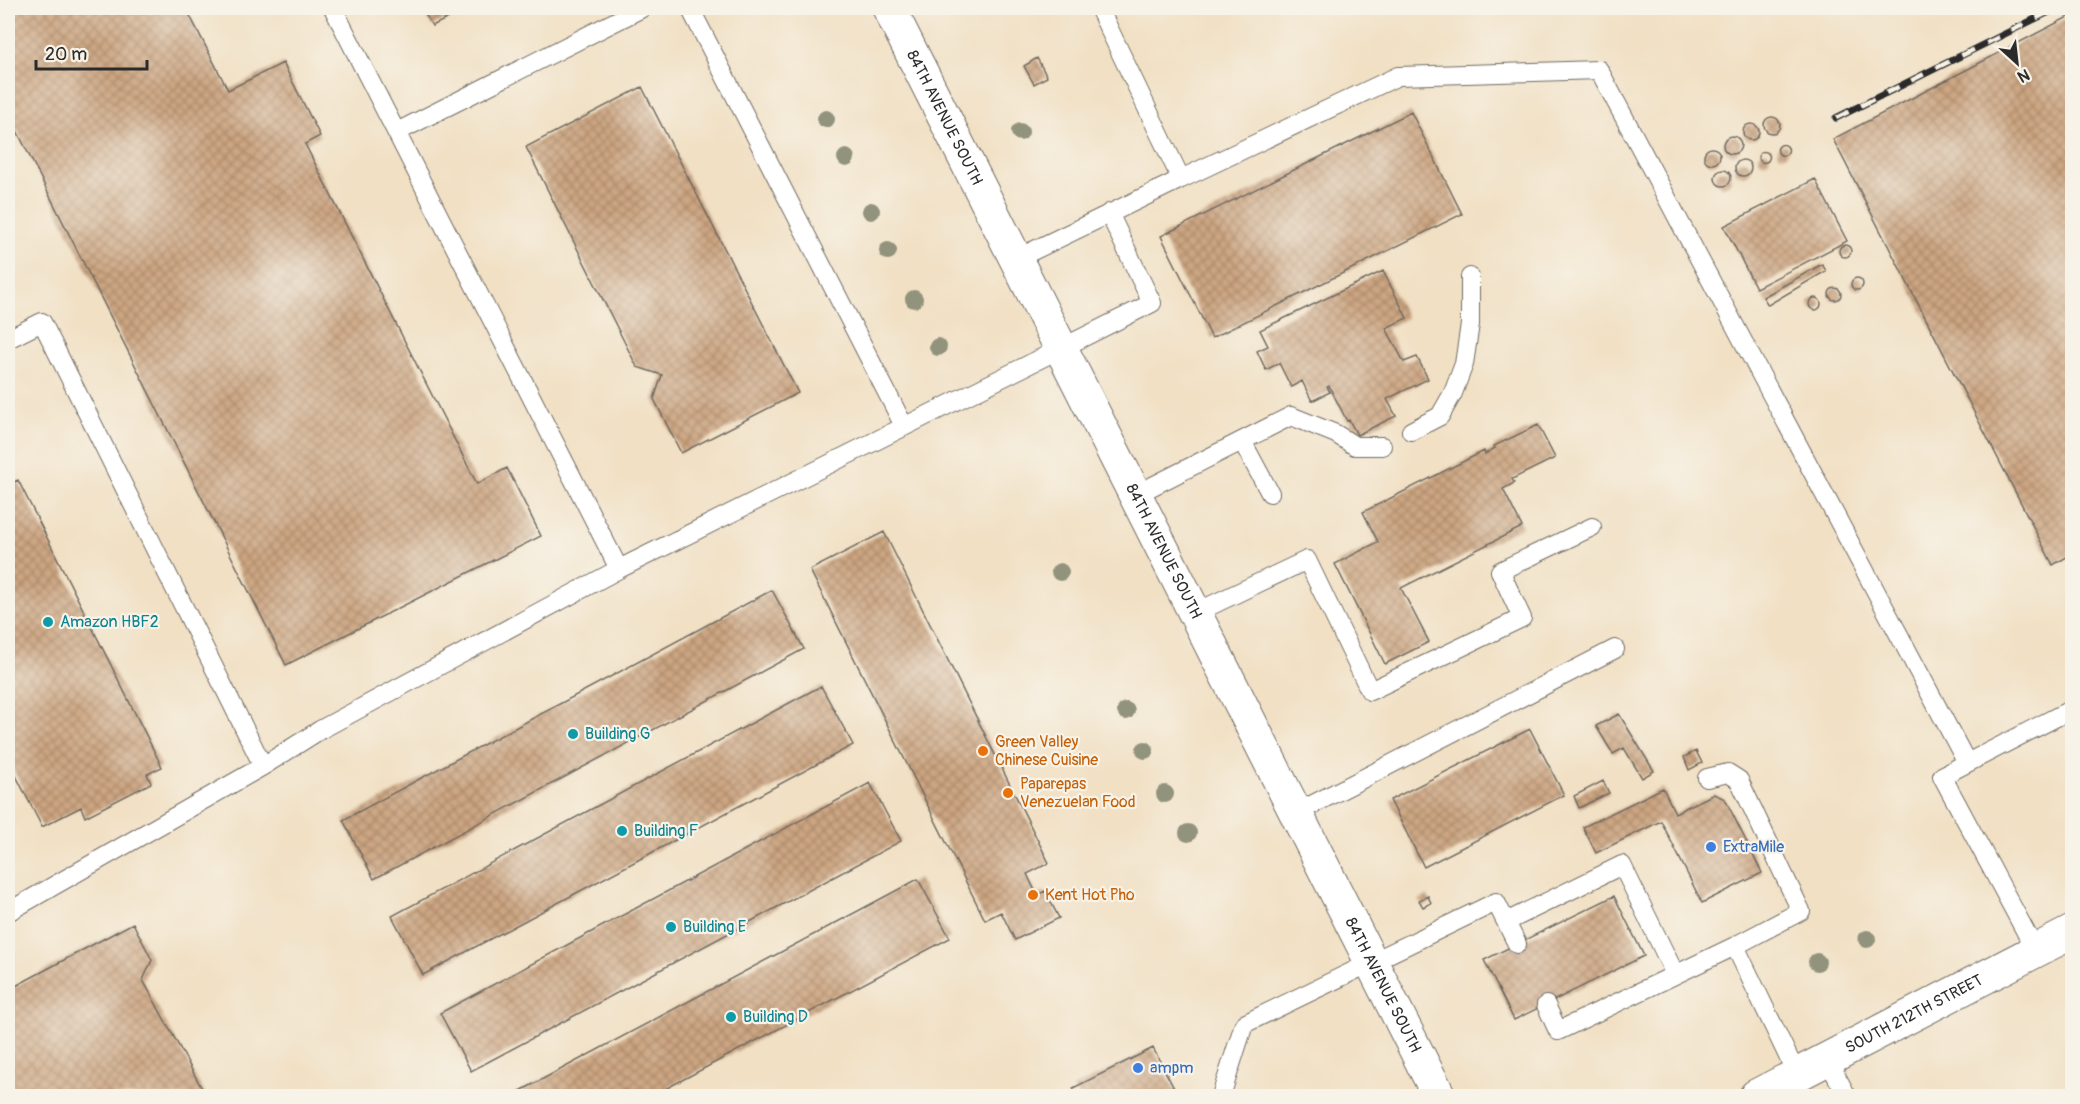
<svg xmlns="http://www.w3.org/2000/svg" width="2080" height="1104" font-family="Pangolin,sans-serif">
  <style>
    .building { fill: url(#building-cross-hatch) }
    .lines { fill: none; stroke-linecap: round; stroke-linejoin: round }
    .service-casing { stroke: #706a61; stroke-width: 20 }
    .secondary-casing { stroke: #706a61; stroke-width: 35 }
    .primary-casing { stroke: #706a61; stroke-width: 35 }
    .service { stroke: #fff; stroke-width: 18 }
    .secondary { stroke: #fff; stroke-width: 33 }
    .primary { stroke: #fff; stroke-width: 33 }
    .rail-casing { stroke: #2b2b2b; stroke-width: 7 }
    .rail { stroke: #f7f3e8; stroke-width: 4.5; stroke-dasharray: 14; stroke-linecap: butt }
    .tree { fill: #92937c }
    .culture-dot { fill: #0f9aa8; stroke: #f7f3e8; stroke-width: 2 }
    .food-dot { fill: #e8710a; stroke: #f7f3e8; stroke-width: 2 }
    .shop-dot { fill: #3f7fe0; stroke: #f7f3e8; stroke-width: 2 }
    .labels { text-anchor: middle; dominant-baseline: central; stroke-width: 4.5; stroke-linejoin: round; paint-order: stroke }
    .street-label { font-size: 16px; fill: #2b2b2b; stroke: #f7f3e8 }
    .culture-label { font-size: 16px; fill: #0d838f; stroke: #f7f3e8; text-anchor: start }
    .food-label { font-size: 16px; fill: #c56008; stroke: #f7f3e8; text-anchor: start }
    .shop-label { font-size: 16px; fill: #366cbe; stroke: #f7f3e8; text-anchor: start }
  </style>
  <defs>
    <pattern id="building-cross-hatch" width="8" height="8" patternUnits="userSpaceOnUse" patternTransform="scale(1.5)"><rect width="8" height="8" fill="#cda682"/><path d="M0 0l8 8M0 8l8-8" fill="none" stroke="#a7876b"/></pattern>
  </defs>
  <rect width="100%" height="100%" fill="#f7f3e8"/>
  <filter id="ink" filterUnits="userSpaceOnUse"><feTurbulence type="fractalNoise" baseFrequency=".0167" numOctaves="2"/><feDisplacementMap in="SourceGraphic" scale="12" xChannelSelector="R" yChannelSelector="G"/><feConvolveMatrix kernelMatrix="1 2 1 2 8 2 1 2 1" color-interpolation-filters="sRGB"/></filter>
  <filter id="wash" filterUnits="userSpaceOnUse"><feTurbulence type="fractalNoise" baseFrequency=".008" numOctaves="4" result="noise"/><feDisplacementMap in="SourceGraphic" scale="24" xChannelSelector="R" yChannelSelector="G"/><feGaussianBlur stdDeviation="1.35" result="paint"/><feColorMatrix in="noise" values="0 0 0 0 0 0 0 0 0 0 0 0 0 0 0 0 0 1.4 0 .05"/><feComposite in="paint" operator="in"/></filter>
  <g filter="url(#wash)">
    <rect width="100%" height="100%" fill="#f1e0c4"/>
    <g id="blocks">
      <path class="building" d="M8,8h178l42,82 55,-27 37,73 -15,8 172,340 30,-16 34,68 -255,129 -278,-552z
        M422,8h47l-37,18z
        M2072,15v539l-19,11 -220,-426z
        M1037,58l10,19 -13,7 -10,-18z
        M642,87l156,306 -117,60 -27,-54 8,-24 -25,-8 -111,-220z
        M1411,112l51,102 -250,124 -51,-102z
        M1764 125a8 8 0 1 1 16 0a8 8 0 1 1-16 0Z
        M1743 132a8 8 0 1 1 16 0a8 8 0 1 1-16 0Z
        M1723 145a9 9 0 1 1 18 0a9 9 0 1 1-18 0Z
        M1777.5 150a5.5 5.5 0 1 1 11 0a5.5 5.5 0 1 1-11 0Z
        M1704 156a8 8 0 1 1 16 0a8 8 0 1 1-16 0Z
        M1758.5 157a5.5 5.5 0 1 1 11 0a5.5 5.5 0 1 1-11 0Z
        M1735 168a8 8 0 1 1 16 0a8 8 0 1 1-16 0Z
        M1715 178a8 8 0 1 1 16 0a8 8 0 1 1-16 0Z
        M1815,179l32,62 -91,47 -32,-62z
        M1839 251a6 6 0 1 1 12 0a6 6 0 1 1-12 0Z
        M1822,264l4,7 -58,34 -5,-8z
        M1383,271l24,47 -21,10 18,34 13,-5 11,22 -41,20 9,17 -39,19 -8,-15 -2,1 -18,-35 -2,1 3,5 -18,9 -10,-20 -11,6 -12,-24 -13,7 -9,-19 11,-5 -8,-16z
        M1851 284a6 6 0 1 1 12 0a6 6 0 1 1-12 0Z
        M1829 294a6 6 0 1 1 12 0a6 6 0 1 1-12 0Z
        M1809 304a6 6 0 1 1 12 0a6 6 0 1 1-12 0Z
        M1538,425l17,33 -43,21 2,4 -11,6 19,38 -121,61 28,54 -44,22 -50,-100 43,-22 -15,-30 121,-61 1,3 10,-6 -1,-2z
        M18,480l144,287 -15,7 4,9 -66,34 -4,-10 -39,20 -34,-67v-275z
        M884,532l165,331 -22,11 10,21 8,-4 14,27 -44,22 -14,-28 -16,8 -175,-350z
        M772,590l32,59 -430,230 -31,-59z
        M821,686l32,59 -430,230 -31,-59z
        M1619,714l35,57 -12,7 -18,-30 -11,6 -17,-28z
        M1530,729l34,66 -140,72 -34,-67z
        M1696,751l6,12 -13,7 -5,-13z
        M1603,781l6,12 -30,15 -5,-12z
        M870,783l31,58 -430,230 -31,-58z
        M1663,788l12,25 39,-19 11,5 37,74 -60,30 -41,-82 -65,32 -13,-26z
        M918,879l32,59 -298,158h-141z
        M1428,896l3,7 -8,4 -4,-7z
        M1614,896l30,60 -130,64 -30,-60z
        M133,923l19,37 -9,20 63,116h-198v-106z
        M1153,1048l25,48h-101l-4,-8z"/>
    </g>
  </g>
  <g filter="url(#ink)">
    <use href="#blocks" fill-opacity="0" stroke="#706a61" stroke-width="1.5"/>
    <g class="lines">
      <g class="service-casing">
        <path id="service" d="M333,8l286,561 533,-266 -43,-90
          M690,8l214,418
          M1099,8l82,171 217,-103 201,-6 368,693
          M397,132l245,-124
          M1016,259l165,-80
          M8,339l34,-17 221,444
          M1411,431l29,-15 13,-23 11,-29 6,-40v-47
          M1242,441l28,52
          M1135,495l156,-79 45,18 19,12h27
          M1195,613l112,-53 63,131 152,-73 -22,-47 92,-44
          M1707,778l21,-5 11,7 62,131 -66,35
          M1296,813l319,-164
          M8,912l255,-146 57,-36 299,-161
          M1506,922l116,-57 53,109
          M2036,951l-94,-175 130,-67
          M1546,1005l12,26 177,-85 62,129
          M1827,1059l20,37
          M1221,1096l23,-72 252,-122 21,42"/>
      </g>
      <g class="secondary-casing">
        <g id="secondary">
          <path id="s1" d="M889,8l550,1088"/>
        </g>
      </g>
      <g class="primary-casing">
        <g id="primary">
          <path id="s2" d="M1756,1096l316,-164"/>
        </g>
      </g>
      <use href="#service" class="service"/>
      <use href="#secondary" class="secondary"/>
      <use href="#primary" class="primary"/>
      <g class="rail-casing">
        <path id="rail" d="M1836,118l221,-110"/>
      </g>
      <use href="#rail" class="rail"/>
    </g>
    <g class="tree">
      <circle cx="826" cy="119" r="9"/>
      <circle cx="1020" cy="132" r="9"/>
      <circle cx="846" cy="158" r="9"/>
      <circle cx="871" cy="211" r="9"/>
      <circle cx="888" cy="251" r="9"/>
      <circle cx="914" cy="299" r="9"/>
      <circle cx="938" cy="347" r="9"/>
      <circle cx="1060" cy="572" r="9"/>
      <circle cx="1126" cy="711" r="9"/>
      <circle cx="1145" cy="750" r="9"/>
      <circle cx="1165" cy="794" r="9"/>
      <circle cx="1188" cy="833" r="9"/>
      <circle cx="1867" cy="939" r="9"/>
      <circle cx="1817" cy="962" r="9"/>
    </g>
  </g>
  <g class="culture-dot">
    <circle cx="48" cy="622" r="6"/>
    <circle cx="573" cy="734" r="6"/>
    <circle cx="622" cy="831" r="6"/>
    <circle cx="671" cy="927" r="6"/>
    <circle cx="731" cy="1017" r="6"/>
  </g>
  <g class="food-dot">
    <circle cx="983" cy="751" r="6"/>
    <circle cx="1008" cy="793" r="6"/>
    <circle cx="1033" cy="895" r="6"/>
  </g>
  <g class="shop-dot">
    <circle cx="1711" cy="847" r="6"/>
    <circle cx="1138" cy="1068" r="6"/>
  </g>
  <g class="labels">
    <g class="street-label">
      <text stroke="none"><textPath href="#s1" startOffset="123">84TH AVENUE SOUTH</textPath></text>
      <text stroke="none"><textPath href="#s1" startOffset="609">84TH AVENUE SOUTH</textPath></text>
      <text stroke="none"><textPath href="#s1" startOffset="1095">84TH AVENUE SOUTH</textPath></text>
      <text stroke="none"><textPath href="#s2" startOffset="178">SOUTH 212TH STREET</textPath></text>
    </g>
    <g class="culture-label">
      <text x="60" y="622">Amazon HBF2</text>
      <text x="585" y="734">Building G</text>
      <text x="634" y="831">Building F</text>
      <text x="683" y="927">Building E</text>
      <text x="743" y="1017">Building D</text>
    </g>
    <g class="food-label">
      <text x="995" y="742">Green Valley<tspan x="995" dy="18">Chinese Cuisine</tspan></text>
      <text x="1020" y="784">Paparepas<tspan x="1020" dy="18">Venezuelan Food</tspan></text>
      <text x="1045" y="895">Kent Hot Pho</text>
    </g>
    <g class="shop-label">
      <text x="1723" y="847">ExtraMile</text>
      <text x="1150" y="1068">ampm</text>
    </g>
  </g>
  <rect width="2080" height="1104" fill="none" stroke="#f7f3e8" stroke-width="30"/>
  <g transform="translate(2017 63) rotate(153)" stroke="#f7f3e8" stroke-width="4.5" paint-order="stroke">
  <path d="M0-4.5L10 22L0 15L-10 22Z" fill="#2b2b2b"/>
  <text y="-9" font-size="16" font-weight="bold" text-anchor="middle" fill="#2b2b2b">N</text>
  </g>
  <path d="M36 60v9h111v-9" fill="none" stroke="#2b2b2b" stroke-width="3"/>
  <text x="45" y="60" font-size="18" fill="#2b2b2b" stroke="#f7f3e8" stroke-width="4.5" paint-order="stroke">20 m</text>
</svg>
